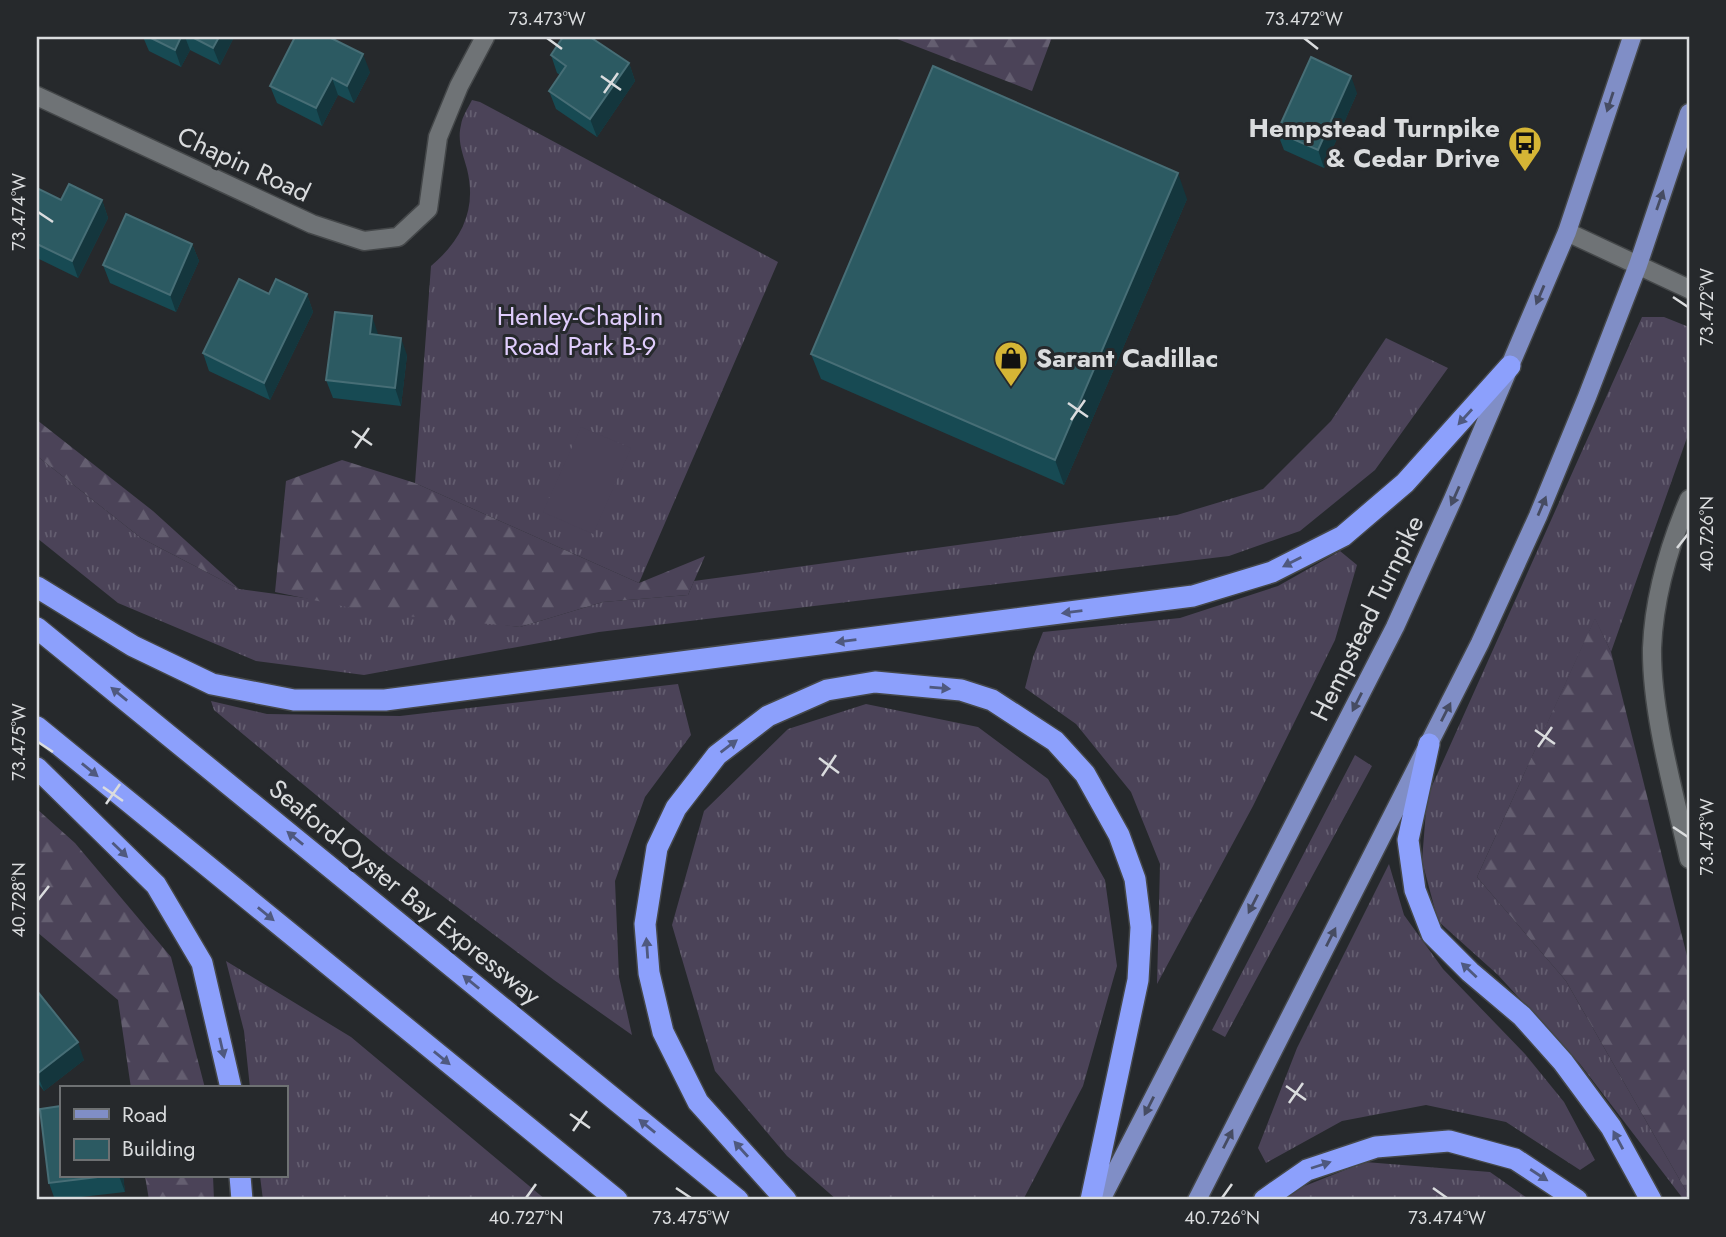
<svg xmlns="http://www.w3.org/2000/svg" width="1726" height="1237" font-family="Jost,sans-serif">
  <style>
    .grass { fill: url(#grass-tufts) }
    .forest { fill: url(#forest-firs) }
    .garden { fill: #4b4358 }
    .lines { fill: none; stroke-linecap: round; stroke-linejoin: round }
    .minor-casing { stroke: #444749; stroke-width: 21 }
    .primary-casing { stroke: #444749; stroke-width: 21 }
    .motorway-casing { stroke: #444749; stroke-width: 24 }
    .minor { stroke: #6f7376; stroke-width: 18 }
    .primary { stroke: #808ec6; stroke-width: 18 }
    .motorway { stroke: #8ca0fc; stroke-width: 21 }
    .wall { fill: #174a53 }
    .shaded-wall { fill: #14363d }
    .building { fill: #2c5a62; stroke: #476e76; stroke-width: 2 }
    .oneway { fill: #464c62 }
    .oneway2 { fill: #4f597f }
    .ticks { fill: none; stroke: #dadcde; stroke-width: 2.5 }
    .labels { text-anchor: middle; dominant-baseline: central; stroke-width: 6; stroke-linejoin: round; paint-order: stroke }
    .poi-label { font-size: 26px; font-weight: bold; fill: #dadcde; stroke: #26292c; text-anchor: end }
    .street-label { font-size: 26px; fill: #dadcde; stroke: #26292c }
    .park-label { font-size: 26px; fill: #e0cdfd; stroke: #26292c }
    .neatline { fill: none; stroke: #dadcde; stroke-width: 2.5 }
    .ticks-label { font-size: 18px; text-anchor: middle; fill: #dadcde }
  </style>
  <defs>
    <pattern id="grass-tufts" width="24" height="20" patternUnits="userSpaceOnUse" patternTransform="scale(1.75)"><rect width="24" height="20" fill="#4b4358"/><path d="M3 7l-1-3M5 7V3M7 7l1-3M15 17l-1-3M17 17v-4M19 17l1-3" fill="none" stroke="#645e70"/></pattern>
    <pattern id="forest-firs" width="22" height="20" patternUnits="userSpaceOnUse" patternTransform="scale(1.75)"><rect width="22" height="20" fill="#4b4358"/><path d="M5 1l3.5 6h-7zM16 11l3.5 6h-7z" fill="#645e70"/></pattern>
  </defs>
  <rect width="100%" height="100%" fill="#26292c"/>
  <path class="grass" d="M472,100l8,2 298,160 -139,321 -224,-100 16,-217c31,-26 46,-57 36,-97 -4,-15 -10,-28 -6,-44 1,-8 7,-17 11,-25z
    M1642,317h22l25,10v105l-78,220 -16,-33 -118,258 89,104 123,215v4h-5l-104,-136 -82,-89 -60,-54 -16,-60 5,-64z
    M1386,338l62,30 -73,102 -75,61 -71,25 -630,76 -235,43 -108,-14 -138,-58 -81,-65v-82l104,82 98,51 281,38 83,-25 85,-7 6,-14 483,-66 86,-26 68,-68z
    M1340,551l17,14 -22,75 -82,166 -96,178 3,-120 -29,-72 -55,-68 -51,-36 8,-31 10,-25 137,-14 98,-32z
    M678,684l13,51 -46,62 -30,84 4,96 13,58 -78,-55 -166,-125 -174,-145 -3,-9 56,13 133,2z
    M866,704l112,23 70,52 57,101 12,86 -34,120 -60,114h-186l-50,-44 -72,-85 -43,-146 32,-114 84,-82z
    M1355,755l17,11 -147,271 -13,-7z
    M1389,864l15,51 39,54 82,85 39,48 31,58 -15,10 -74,-48 -80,-17 -84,16 -76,42 -8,-15 39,-100z
    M226,961l125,76 195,163h-283l-3,-24h25v-88h-35l-6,-57z
    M1365,1162l125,10 40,28h-252l9,-7z"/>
  <path class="forest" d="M892,37h160l-20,54z
    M37,420l116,91 86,78 -98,-51 -104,-82z
    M342,460l73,23 224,100 66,-27 -17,39 -85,7 -83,25 -145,-14 -100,-21 11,-111z
    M1595,618l16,34 78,312v232l-123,-215 -89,-104z
    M37,809l38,34 96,114 34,131h-74l-13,-88 -81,-68z
    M145,1176h68l1,24h-65z"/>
  <path class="garden" d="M581,427l50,21 -38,86 -50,-22z"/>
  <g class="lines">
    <g class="minor-casing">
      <path id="minor" d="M37,96l275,128 52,17 34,-4 30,-28 10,-72 21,-51 26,-49
        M1567,232l122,57
        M1689,499c-20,47 -35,97 -37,149 -1,65 23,148 37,211"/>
    </g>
    <g class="primary-casing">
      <path id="primary" d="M1101,1200l294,-573 58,-128 114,-267 65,-195
        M1197,1200l283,-557 58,-127 49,-119 51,-132 51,-152"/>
    </g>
    <g class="motorway-casing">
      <path id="motorway" d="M37,587l96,59 79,38 82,16h91l808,-104 79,-24 71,-36 62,-53 105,-117
        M37,628l701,572
        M37,727l580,473
        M1429,744l-21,96 7,50 17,44 38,38 52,44 41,46 48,65 40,73
        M37,768l119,117 46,78 29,125
        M240,1176l2,24
        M786,1200l-88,-98 -35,-70 -14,-59 -4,-49 12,-76 19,-40 41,-53 51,-39 59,-26 48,-8 86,8 31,10 63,41 30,33 34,61 16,44 6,48 -3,53 -47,220
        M1264,1200l43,-30 69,-23 73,-6 66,18 62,41"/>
    </g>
    <use href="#minor" class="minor"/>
    <use href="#primary" class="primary"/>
    <use href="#motorway" class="motorway"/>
  </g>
  <path class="wall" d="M143,37h91l-14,28 -30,-15 -9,17 -32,-16z
    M551,55l78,8 6,18 -38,56 -41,-28 -7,-18 11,-16 -3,-2z
    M370,72l-16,31 -16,-8 -16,31 -45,-23 -7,-17z
    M1357,93l-33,75 -40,-18 -7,-18z
    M37,188l24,12h41l6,18 -30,60 -41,-20z
    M1187,199l-123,286 -243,-106 -10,-25z
    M192,244l7,17 -23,51 -66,-29 -7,-18z
    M269,294h38l6,18 -43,88 -61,-29 -6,-18z
    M378,334v1l29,20 -6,51 -68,-8 -7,-18z
    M37,991l47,69 -40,31 -7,-9z
    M61,1176h62l2,16 -70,8 -6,-17z"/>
  <path class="shaded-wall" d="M181,37h4l5,13 -9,17 -6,-17z
    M219,37h15l-14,28 -7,-17z
    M363,54l7,18 -16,31 -7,-17z
    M629,63l6,18 -38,56 -7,-18z
    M1351,76l6,17 -33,75 -6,-18z
    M332,78l6,17 -16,31 -6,-18z
    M1178,173l9,26 -123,286 -9,-25z
    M102,200l6,18 -30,60 -6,-17z
    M192,244l7,17 -23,51 -6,-17z
    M307,294l6,18 -43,88 -6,-17z
    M372,316l6,18 -2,18 -6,-18z
    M401,338l6,17 -6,51 -6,-18z
    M78,1042l6,18 -40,31 -7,-17z
    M119,1176h4l2,16z"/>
  <path class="building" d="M149,37h32l-6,13z
    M192,37h27l-6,11z
    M295,37h34l34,17 -16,32 -15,-8 -16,30 -46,-22z
    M563,37h27l39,26 -39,56 -41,-28 17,-25 -15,-11z
    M1311,57l40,19 -33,74 -41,-18z
    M933,66l245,107 -123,287 -244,-106z
    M69,184l33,16 -30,61 -35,-17v-56l24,12z
    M126,214l66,30 -22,51 -67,-30z
    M239,279l30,15 7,-15 31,15 -43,89 -61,-30z
    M335,312l37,4 -2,18 31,4 -6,50 -69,-8z
    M37,991l41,51 -41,32z
    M61,1106v70h45l-57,7 -9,-74z"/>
  <defs><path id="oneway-solid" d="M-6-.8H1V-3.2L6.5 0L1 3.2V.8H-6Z" transform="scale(1.75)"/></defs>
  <g class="oneway">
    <use href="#oneway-solid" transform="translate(1610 102) rotate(108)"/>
    <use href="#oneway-solid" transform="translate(1660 200) rotate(-71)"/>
    <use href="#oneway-solid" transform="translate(1540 295) rotate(113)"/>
    <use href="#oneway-solid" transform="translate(1455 496) rotate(114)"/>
    <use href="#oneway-solid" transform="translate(1542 506) rotate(-67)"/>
    <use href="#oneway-solid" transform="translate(1357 702) rotate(117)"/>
    <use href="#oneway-solid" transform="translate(1446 712) rotate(-63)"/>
    <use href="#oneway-solid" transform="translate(1253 904) rotate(117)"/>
    <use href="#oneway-solid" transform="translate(1331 937) rotate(-63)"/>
    <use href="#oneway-solid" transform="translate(1149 1106) rotate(117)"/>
    <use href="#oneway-solid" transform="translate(1228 1139) rotate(-63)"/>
  </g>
  <g class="oneway2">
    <use href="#oneway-solid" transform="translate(1465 417) rotate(132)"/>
    <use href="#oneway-solid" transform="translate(1292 562) rotate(153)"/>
    <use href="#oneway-solid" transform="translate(1072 612) rotate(173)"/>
    <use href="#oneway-solid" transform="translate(846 641) rotate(173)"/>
    <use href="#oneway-solid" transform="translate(940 688) rotate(5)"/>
    <use href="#oneway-solid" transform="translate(119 694) rotate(-141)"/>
    <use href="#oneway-solid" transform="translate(729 746) rotate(-37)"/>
    <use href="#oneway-solid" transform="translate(90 770) rotate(39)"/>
    <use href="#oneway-solid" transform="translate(295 838) rotate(-141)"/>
    <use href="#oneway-solid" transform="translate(120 850) rotate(44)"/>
    <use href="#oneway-solid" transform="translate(266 914) rotate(39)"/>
    <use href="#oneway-solid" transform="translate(647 948) rotate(-94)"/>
    <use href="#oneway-solid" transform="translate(1469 970) rotate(-137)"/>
    <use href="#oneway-solid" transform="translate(471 982) rotate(-141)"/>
    <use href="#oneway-solid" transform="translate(222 1048) rotate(77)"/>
    <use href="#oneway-solid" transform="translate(442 1058) rotate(39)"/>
    <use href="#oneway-solid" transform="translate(647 1126) rotate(-141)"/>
    <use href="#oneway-solid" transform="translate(1618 1140) rotate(-118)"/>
    <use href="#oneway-solid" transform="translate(741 1149) rotate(-132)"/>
    <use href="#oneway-solid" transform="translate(1321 1165) rotate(-18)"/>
    <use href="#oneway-solid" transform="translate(1539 1175) rotate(33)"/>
  </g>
  <path class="ticks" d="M547,38l15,11M1304,38l14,11M601,76l20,14M604,93l14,-20M38,212l15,10M1673,297l15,10M1068,403l20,14M1071,420l14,-20M352,431l20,14M355,448l14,-20M1677,548l11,-14M1535,730l20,14M38,742l15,10M1538,747l14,-20M819,758l20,15M822,776l14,-21M103,787l20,14M106,804l14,-20M1673,827l15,10M38,900l11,-14M1286,1086l20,14M1289,1103l14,-20M570,1114l20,14M573,1131l14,-20M676,1188l15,10M1433,1188l14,10M526,1198l10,-14M1222,1198l10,-14"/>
  <defs>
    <g id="bus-pin" transform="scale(1.75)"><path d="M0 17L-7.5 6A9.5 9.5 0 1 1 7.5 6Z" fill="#d5b535" stroke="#26292c"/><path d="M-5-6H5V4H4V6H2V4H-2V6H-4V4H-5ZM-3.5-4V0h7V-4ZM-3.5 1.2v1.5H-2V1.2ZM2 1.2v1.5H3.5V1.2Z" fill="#111"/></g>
    <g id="shop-pin" transform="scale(1.75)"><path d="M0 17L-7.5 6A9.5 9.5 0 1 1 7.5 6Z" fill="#d5b535" stroke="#26292c"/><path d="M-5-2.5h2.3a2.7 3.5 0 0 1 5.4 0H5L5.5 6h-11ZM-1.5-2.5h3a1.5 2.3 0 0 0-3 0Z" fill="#111"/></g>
  </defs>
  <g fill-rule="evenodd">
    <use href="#bus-pin" x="1525" y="143"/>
    <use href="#shop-pin" x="1011" y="358"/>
  </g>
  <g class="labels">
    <g class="poi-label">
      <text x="1500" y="128">Hempstead Turnpike<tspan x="1500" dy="30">&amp; Cedar Drive</tspan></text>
      <text x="1036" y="358" text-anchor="start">Sarant Cadillac</text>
    </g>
    <g class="street-label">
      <text transform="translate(244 164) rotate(25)">Chapin Road</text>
      <text transform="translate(1367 618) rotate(-64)">Hempstead Turnpike</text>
      <text transform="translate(405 892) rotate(39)">Seaford-Oyster Bay Expressway</text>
    </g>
    <g class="park-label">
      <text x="580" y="316">Henley-Chaplin<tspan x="580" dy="30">Road Park B-9</tspan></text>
    </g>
  </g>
  <rect width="1726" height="1237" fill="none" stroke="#26292c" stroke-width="77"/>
  <rect x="60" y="1086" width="228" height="91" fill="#26292c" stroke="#6e7173" stroke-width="2"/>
  <rect x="74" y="1109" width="35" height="10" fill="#808ec6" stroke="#6e7173" stroke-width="2"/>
  <text x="122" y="1122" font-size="21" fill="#dadcde">Road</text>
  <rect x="74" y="1139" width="35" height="21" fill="#2c5a62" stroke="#6e7173" stroke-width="2"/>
  <text x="122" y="1156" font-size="21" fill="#dadcde">Building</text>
  <rect x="38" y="38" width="1650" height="1160" class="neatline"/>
  <g class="ticks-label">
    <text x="547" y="25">73.473°W</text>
    <text x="1304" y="25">73.472°W</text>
    <text transform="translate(19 212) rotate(-90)" y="6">73.474°W</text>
    <text transform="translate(1707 307) rotate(-90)" y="6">73.472°W</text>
    <text transform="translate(1707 534) rotate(-90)" y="6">40.726°N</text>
    <text transform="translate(19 742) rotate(-90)" y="6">73.475°W</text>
    <text transform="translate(1707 837) rotate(-90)" y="6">73.473°W</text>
    <text transform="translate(19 900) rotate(-90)" y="6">40.728°N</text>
    <text x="526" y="1224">40.727°N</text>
    <text x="691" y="1224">73.475°W</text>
    <text x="1222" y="1224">40.726°N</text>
    <text x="1447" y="1224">73.474°W</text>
  </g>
</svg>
